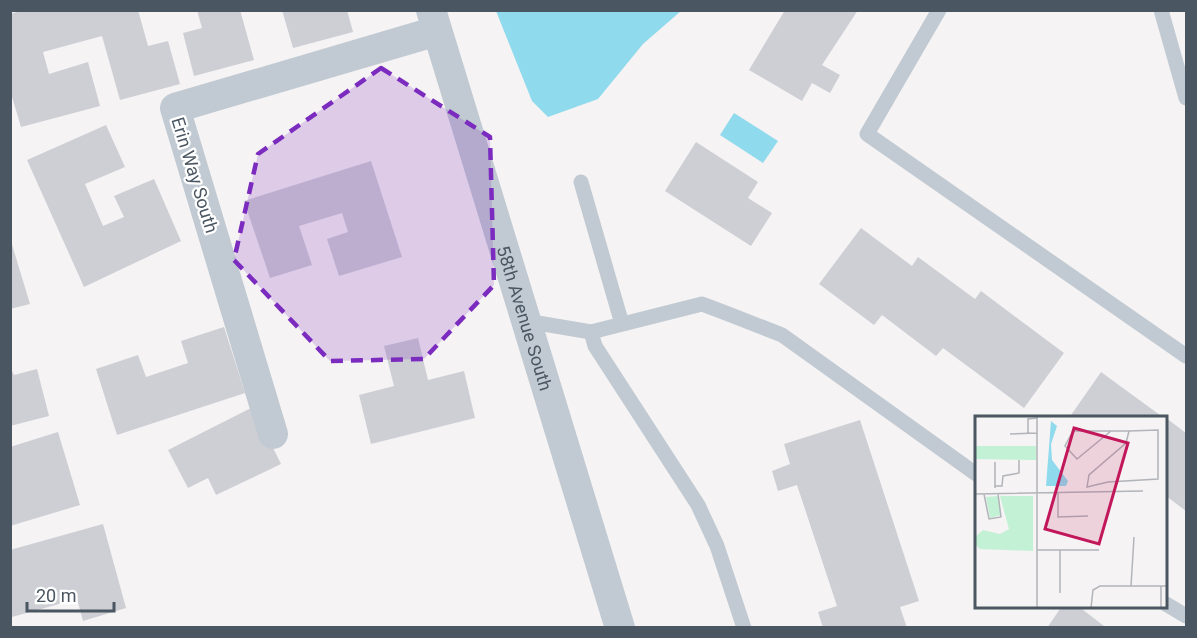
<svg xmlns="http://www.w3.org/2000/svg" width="1197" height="638" font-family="Roboto,sans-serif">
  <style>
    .water { fill: #90daee }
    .building { fill: #cdcfd5 }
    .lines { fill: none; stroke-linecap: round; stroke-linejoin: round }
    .lane { stroke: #c1cad2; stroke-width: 15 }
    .street { stroke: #c1cad2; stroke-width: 30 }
    .marked { fill: #7b2cbf; fill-opacity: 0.2; stroke: #7b2cbf; stroke-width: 4.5; stroke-dasharray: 12 8; stroke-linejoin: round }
    .labels { text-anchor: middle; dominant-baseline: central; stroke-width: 4.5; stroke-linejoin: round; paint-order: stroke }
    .street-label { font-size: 18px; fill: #4a5661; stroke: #fff }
    .inset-road { fill: none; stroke: #b1b4b9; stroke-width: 1.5 }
    .view { fill: #c2185b; fill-opacity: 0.15; stroke: #c2185b; stroke-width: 3 }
    .inset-edge { fill: none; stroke: #4a5661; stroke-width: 3 }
  </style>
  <rect width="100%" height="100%" fill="#f5f3f3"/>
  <path class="water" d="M496,11h185l-38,33 -45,55 -50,18 -16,-16z
    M734,113l44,28 -15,22 -43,-28z"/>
  <path class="building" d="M24,10h114l10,36 20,-5 12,43 -60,16 -18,-64 -59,16 6,22 39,-12 12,44 -79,21 -11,-37v-76z
    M197,10h43l14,50 -60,16 -11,-43 19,-5z
    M282,10h65l6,22 -60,16z
    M785,10h73l-36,55 18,10 -10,18 -18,-10 -10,18 -53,-31z
    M106,125l19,42 -40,17 18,42 21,-9 -10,-21 40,-17 27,62 -97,46 -57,-127z
    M696,142l62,40 -10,16 24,15 -21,33 -86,-55z
    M371,161l31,96 -63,19 -12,-37 21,-7 -6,-19 -43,13 13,39 -42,13 -26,-77z
    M861,228l51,38 6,-9 57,42 6,-8 83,62 -40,55 -81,-60 -7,8 -54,-41 -8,10 -55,-41z
    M10,238l20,66 -20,5z
    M224,327l21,66 -128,42 -21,-66 42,-14 8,22 42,-14 -7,-22z
    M418,338l10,42 36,-9 11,47 -104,26 -12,-49 35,-9 -10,-40z
    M10,367l4,8 23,-6 12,47 -39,10z
    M1101,372l63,46h-95z
    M253,407l28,57 -65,31 -8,-17 -20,10 -20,-38z
    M1166,418l20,15v78l-20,-15z
    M860,420l59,181 -19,6 7,21h-63l-1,-2 -20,2 -5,-16 19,-6 -40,-121 -19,6 -6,-20 18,-7 -6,-20z
    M58,432l22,73 -70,21v-79z
    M103,524l23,84 -43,13 -6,-22 -65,18 -2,-67z
    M1062,606h16l26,20 -1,2h-56z"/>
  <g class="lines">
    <path class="lane" d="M939,10l-72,124 319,222
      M1161,10l25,88
      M581,182l41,142
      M526,321l65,11
      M1166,604l20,12
      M744,628l-27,-82 -19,-41 -103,-159 -4,-14 111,-28 29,11 51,20 194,139"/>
    <g class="street">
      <path id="s1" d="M431,10l189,618"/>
      <path d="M273,434l-98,-326 262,-77"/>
    </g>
  </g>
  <path class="marked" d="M381,68l109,69 4,148 -70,74 -94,2 -96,-101 24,-106z"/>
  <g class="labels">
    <g class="street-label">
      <text transform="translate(195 175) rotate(73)">Erin Way South</text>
      <text stroke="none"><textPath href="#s1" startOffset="322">58th Avenue South</textPath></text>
    </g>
  </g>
  <g transform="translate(975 416)">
    <rect width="192" height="192" fill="#f5f3f3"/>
    <path d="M0,30h61v14l-61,-1zM23,80l3,19 -11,3 -4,-21zM25,80h33v55l-53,-2 -5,-5v-7l8,-7 17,4 9,-5z" fill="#c3f1d5"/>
    <path d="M76,5l6,5 -6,18 1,16 16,21 -2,5h-20z" fill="#90daee"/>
    <path class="inset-road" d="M62,0v192M183,14v49l-50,3 -21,5 2,-12 37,-32 3,-12zM136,15l-34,28 -12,-13 8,-15h56M53,17v-14l9,-1M35,18l27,-1M20,46v26M20,70h7l1,-10 16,-3v-13M83,77v24l30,-1M0,78l168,-3M9,78l5,25 12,-2 -3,-23M62,134h62M85,134v43M156,170l3,-49M186,170v22M116,192l2,-18 7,-4h67"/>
    <path class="view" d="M99,12l54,15 -29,101 -54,-15z"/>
    <rect width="192" height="192" class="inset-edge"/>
  </g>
  <rect width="1197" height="638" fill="none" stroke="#4a5661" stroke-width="24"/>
  <path d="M27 602v9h87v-9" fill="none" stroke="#4a5661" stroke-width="3"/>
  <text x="36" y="602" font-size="18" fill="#4a5661" stroke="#ffffff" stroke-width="4.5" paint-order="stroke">20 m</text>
</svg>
